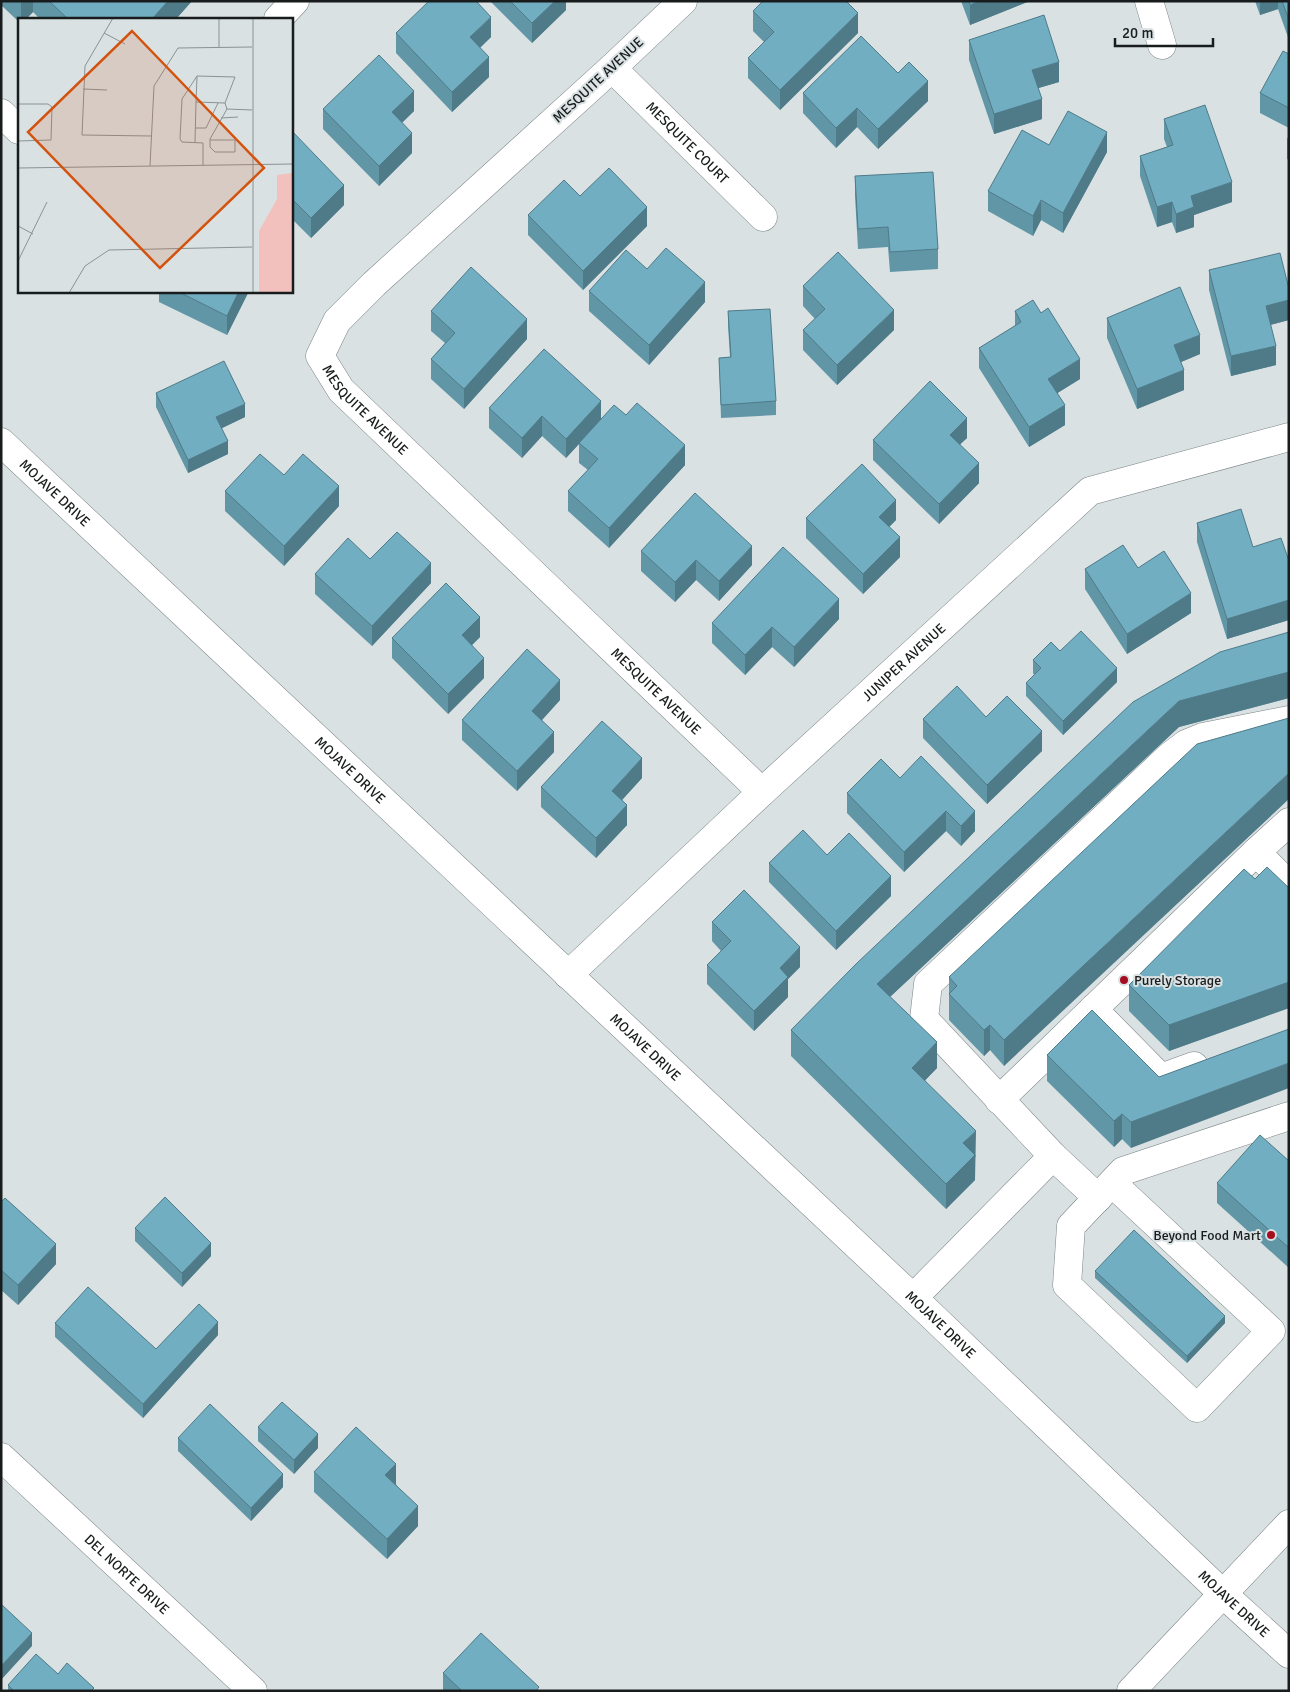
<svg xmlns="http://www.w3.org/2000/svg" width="1290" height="1692" font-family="Signika,sans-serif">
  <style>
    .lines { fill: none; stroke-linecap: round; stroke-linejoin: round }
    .minor-casing { stroke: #7c8486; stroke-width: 29 }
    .major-casing { stroke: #7c8486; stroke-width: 29 }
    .minor { stroke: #fff; stroke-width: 28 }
    .major { stroke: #fff; stroke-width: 28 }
    .wall { fill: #6196a7 }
    .shaded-wall { fill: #4f7a88 }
    .building { fill: #71aec2; stroke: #4f7a88 }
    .poi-dot { fill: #a50d20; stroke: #d9e1e3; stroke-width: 2 }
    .labels { text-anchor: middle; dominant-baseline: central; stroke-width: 4; stroke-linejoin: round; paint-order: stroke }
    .street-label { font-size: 14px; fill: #191c1d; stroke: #d9e1e3 }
    .poi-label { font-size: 14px; fill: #191c1d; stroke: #d9e1e3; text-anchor: start }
    .inset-road { fill: none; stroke: #8c9294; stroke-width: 1 }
    .view { fill: #d3530e; fill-opacity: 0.15; stroke: #d3530e; stroke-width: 2.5 }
    .inset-edge { fill: none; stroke: #191c1d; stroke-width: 2.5 }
  </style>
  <rect width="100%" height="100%" fill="#d9e1e3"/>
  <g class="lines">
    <g class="minor-casing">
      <g id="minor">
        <path id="s1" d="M683,1l-71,67 -238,216 -37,37 -17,35 21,34 421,402"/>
        <path d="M1149,1l13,44"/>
        <path d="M278,19l17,-18"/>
        <path id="s2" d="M612,68l151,149"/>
        <path d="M1,113l18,17"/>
        <path d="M1289,822l-33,30 33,33"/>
        <path id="s3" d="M568,975l194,-183 328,-301 199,-54"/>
        <path d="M1093,1009l68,69 33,-12"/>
        <path d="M999,1100l257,-248"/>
        <path d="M1053,1156l45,42"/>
        <path d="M1112,1183l159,148 -74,77 -130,-123 4,-59 52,-55 166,-55"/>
        <path d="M913,1298l140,-142 -129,-137 4,-35 242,-228 16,-12 17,-7 86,-17"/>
        <path id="s4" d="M1,1457l252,234"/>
      </g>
    </g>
    <g class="major-casing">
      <g id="major">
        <path id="s5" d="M1,442l928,871 293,280 67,61"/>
        <path d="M1131,1691l158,-167"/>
      </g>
    </g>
    <use href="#minor" class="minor"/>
    <use href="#major" class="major"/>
  </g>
  <path class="wall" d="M1,1h191l-16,18h-136l-7,-7 -7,7h-7v3l-18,-17z
    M490,1h76v9l-34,33z
    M961,1h69l-60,24z
    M1255,1h34v39l-11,-31 -18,6z
    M753,11l105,22 -78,77 -32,-32v-20l16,-16 -11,-11z
    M396,33l95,4 -11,11 9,29 -37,35 -56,-59z
    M969,40l90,42 -21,6 4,31 -48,15 -25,-74z
    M1289,54v74l-29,-15v-20z
    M898,73l30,28 -50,48 -21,-22 -21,21 -33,-35v-20z
    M323,109l91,2 -12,12 10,30 -33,33 -56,-57z
    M1164,119l68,83 -38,13v12l-18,6 -4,-11 -15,5 -17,-51v-20l27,-9 -3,-8z
    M291,130l53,75 -33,33 -20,-20z
    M1289,135v25l-2,-1v-20z
    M1049,145l58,7 -44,81 -22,-13 -8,16 -45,-25v-20z
    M855,176l83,73v20l-48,3 -2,-25 -30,2 -3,-53z
    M580,196l67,30 -64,64 -55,-55v-20z
    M647,269l58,33 -56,63 -60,-54v-20z
    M1209,270l80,19v31l-19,5 6,40 -45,11 -22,-86z
    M803,286l91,44 -57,55 -34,-35v-20l12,-11 -12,-13z
    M159,291h90l-22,44 -68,-33z
    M431,311l96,28 -63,70 -33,-30v-20l14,-16 -14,-12z
    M728,311l48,90v14l-55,3 -2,-60 11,-1 -2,-32z
    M1015,311l65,68 -23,14 8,32 -36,22 -50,-79v-20l36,-21z
    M1107,318l93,36 -19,8 3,28 -47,19 -30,-71z
    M156,393l89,24 -23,11 6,26 -40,19 -32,-66z
    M489,408l112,11 84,46 -76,83 -41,-37v-20l20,-21 -9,-7v-19l-13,14 -24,-22 -20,22 -33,-30z
    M967,438l-7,6 19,39 -40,41 -66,-64v-20z
    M284,475l55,31 -55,60 -59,-55v-20z
    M806,518l90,2 -7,7 11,30 -37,37 -57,-56z
    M1197,523l56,24 36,14v59l-62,19 -30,-97z
    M641,551l111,14 -33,36 -23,-21 -21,22 -34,-31z
    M370,559l61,24 -59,63 -57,-52v-20z
    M1138,568l53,45 -64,41 -42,-65v-20z
    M839,619l-45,48 -22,-20 -27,28 -33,-32v-20z
    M1289,632v66l-110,29 -289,270 47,71 -12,12 51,76 -1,1v23l-29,29 -155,-153v-26z
    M480,637l-8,8 12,33 -36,36 -56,-56v-20z
    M1060,651l57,31 -54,53 -37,-39v-13l8,-8 -1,-2v-13z
    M560,700l-18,20 12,32 -37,39 -55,-51v-20z
    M986,717l56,34 -55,53 -64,-66v-19z
    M1289,718l-285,348 -14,-16 -6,6 -35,-36v-43z
    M642,778l-20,22 5,25 -31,33 -55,-51v-20z
    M900,778l75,53 -14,15 -15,-15 -42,41 -57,-59v-20z
    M827,855l64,41 -55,54 -67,-68v-19z
    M1255,879l34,9v120l-120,43 -40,-40v-26z
    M712,922l88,45 -12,12v18l-34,34 -47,-47v-19l14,-14 -9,-10z
    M1047,1055l112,22 -28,71 -9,-9 -8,8 -67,-66z
    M1289,1161v107l-72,-65v-20z
    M1,1202l55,62 -38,41 -17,-15z
    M135,1228l76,28 -29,31 -47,-46z
    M1095,1271l130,52 -38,40 -92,-85z
    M55,1323l101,26 62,-14 -75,83 -88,-81z
    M258,1427l60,21 -24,26 -36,-33z
    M178,1438l105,49 -32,34 -73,-70z
    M314,1472l82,12 22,42 -31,33 -73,-67z
    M443,1673l96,18h-96z
    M58,1674l36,17h-86v-6z"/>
  <path class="shaded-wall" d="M21,1h12v11l-7,7h-5z
    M168,1h24l-16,18h-24z
    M555,1h11v9l-34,33v-20z
    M980,1h50l-60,24v-20z
    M1260,1h18v8l-18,6z
    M858,13v20l-78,77v-20z
    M491,17v20l-21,20v-20z
    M489,57v20l-37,35v-20z
    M1059,62v20l-27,8v-20z
    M928,81v20l-50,48v-20z
    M414,91v20l-22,21v-20z
    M1042,99v20l-48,15v-20z
    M857,108v19l-21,21v-20z
    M1107,132v20l-44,81v-20z
    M412,133v20l-33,33v-20z
    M1232,182v20l-38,13v12l-18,6v-19l15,-18z
    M344,185v20l-33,33v-20z
    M1041,200v20l-8,16v-20z
    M1172,202v20l-15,5v-20z
    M647,207v19l-64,64v-19z
    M705,282v20l-56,63v-20z
    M239,291h10l-22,44v-19z
    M1289,300v20l-23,6v-20z
    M894,310v20l-57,55v-20z
    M527,319v20l-63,70v-20z
    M1200,335v19l-26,11v-20z
    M1276,346v19l-45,11v-20z
    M1080,359v20l-32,20v-20z
    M1184,370v20l-47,19v-20z
    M601,401v19l-35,38v-19z
    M245,404v13l-29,14v-14z
    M1065,405v20l-36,22v-20z
    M542,416v20l-20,22v-20z
    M967,418v20l-17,16v-19z
    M228,441v13l-40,19v-13z
    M685,445v20l-76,83v-20z
    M979,463v20l-40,41v-20z
    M339,486v20l-55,60v-20z
    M896,500v20l-17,17v-20z
    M900,537v20l-37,37v-20z
    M752,546v19l-33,36v-20z
    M696,560v20l-21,22v-20z
    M431,563v20l-59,63v-20z
    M1191,593v20l-64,41v-20z
    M839,599v20l-45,48v-20z
    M1289,600v20l-62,19v-20z
    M480,617v20l-18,18v-20z
    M772,627v20l-27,28v-20z
    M484,658v20l-36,36v-20z
    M1117,668v14l-54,53v-14z
    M1289,672v26l-110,29 -302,282v-25l302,-283z
    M560,680v20l-28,31v-20z
    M1042,731v20l-55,53v-19z
    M554,732v20l-37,39v-20z
    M642,758v20l-30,33v-20z
    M1289,773v26l-285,267v-26z
    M627,805v20l-31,33v-20z
    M946,811v20l-42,41v-20z
    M975,811v20l-14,15v-20z
    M891,876v20l-55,54v-19z
    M800,947v20l-12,12v18l-34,34v-20l26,-43z
    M1289,982v26l-120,43v-26z
    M990,1025v25l-6,6v-26z
    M937,1042v26l-25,26v-26z
    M1289,1063v25l-158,60v-26z
    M1122,1114v25l-8,8v-26z
    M976,1131l-1,49 -29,29v-25l17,-41z
    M211,1243v13l-29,31v-14z
    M56,1244v20l-38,41v-20z
    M1225,1316v7l-38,40v-7z
    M218,1322v13l-75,83v-14z
    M318,1434v14l-24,26v-14z
    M396,1464v20l-11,11v-20z
    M283,1474v13l-32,34v-13z
    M418,1506v20l-31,33v-20z
    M32,1633v13l-31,34v-14z"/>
  <path class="building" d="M49,1h119l-16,18h-84z
    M429,1h47l15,16 -21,20 19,20 -37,35 -56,-59z
    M510,1h45l-23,22z
    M763,1h83l12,12 -78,77 -32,-32 26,-26 -21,-21z
    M969,1h11l-10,4z
    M1282,1h7v19z
    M1044,15l15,47 -27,8 10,29 -48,15 -25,-74z
    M861,36l37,37 11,-11 19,19 -50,48 -21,-21 -21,20 -33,-35z
    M1283,51l6,3v54l-29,-15z
    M379,55l35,36 -22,21 20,21 -33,33 -56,-57z
    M1205,105l27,77 -41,14 3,11 -18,7 -4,-12 -15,5 -17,-51 33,-11 -9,-26z
    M1068,111l39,21 -44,81 -22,-13 -8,16 -45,-25 34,-61 27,15z
    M291,130l53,55 -33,33 -20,-20z
    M609,168l38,39 -64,64 -55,-56 36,-35 16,16z
    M933,172l5,77 -48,3 -2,-25 -30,2 -3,-53z
    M666,248l39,34 -56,63 -60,-54 37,-41 21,19z
    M838,252l56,58 -57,55 -34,-35 22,-21 -22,-23z
    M1280,253l9,36v11l-23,6 10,40 -45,10 -22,-86z
    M471,267l56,52 -63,70 -33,-30 24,-26 -24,-22z
    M1180,287l20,48 -26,10 10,25 -47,19 -30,-71z
    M177,291h62l-12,25z
    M1033,300l8,13 7,-5 32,51 -32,20 17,26 -36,22 -50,-79 42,-26 -6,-11z
    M770,309l6,92 -55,4 -2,-47 12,-1 -3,-46z
    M544,349l57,52 -35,38 -24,-23 -20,22 -33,-30z
    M224,361l21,43 -29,13 12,24 -40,19 -32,-67z
    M930,381l37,37 -17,17 29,28 -40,41 -66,-64z
    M637,403l48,42 -76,83 -41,-37 30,-32 -19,-16 35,-38 12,10z
    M260,454l24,21 19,-21 36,32 -55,60 -59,-55z
    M862,464l34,36 -17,17 21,20 -37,37 -57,-56z
    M695,493l57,53 -33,35 -23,-21 -21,22 -34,-31z
    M1241,509l12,38 28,-9 8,23v39l-62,19 -30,-96z
    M397,532l34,31 -59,63 -57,-52 33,-36 22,21z
    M1123,545l15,23 26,-17 27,42 -64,41 -42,-65z
    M783,547l56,52 -45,48 -22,-20 -27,28 -33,-32z
    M446,583l34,34 -18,18 22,23 -36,36 -56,-56z
    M1081,631l36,37 -54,53 -37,-38 15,-15 -8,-8 18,-18 9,9z
    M1289,632v40l-110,29 -302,283 60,58 -25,26 64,63 -13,12 12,12 -29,29 -155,-154 65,-66 277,-262 87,-50z
    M527,649l33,31 -28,31 22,21 -37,39 -55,-51z
    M957,686l29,31 21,-21 35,35 -55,54 -64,-66z
    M1289,718v55l-285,267 -14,-15 -6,5 -35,-36 8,-8 -8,-9 248,-233z
    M602,721l40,37 -30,33 15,14 -31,33 -55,-51z
    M921,756l54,55 -14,15 -15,-15 -42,41 -57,-59 34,-34 19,19z
    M803,830l24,25 22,-22 42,43 -55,55 -67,-68z
    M1267,867l22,21v94l-120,43 -40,-40 115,-116 11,10z
    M744,890l56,57 -20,21 8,9 -34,34 -47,-46 24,-24 -19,-19z
    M1092,1010l67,67 130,-48v34l-158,59 -9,-8 -8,7 -67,-66z
    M1260,1135l29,26v87l-72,-65z
    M165,1197l46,46 -29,30 -47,-45z
    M5,1198l51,46 -38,41 -17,-15v-68z
    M1134,1230l91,86 -38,40 -92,-85z
    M88,1287l68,62 43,-45 19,18 -75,82 -88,-81z
    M282,1402l36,32 -24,26 -36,-33z
    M210,1404l73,70 -32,34 -73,-70z
    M356,1427l40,37 -11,11 33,31 -31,33 -73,-67z
    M1,1604l31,29 -31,33z
    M481,1633l58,54 -3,4h-74l-19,-18z
    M36,1654l22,20 9,-11 27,25 -3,3h-77l-6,-6z"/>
  <g class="poi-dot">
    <circle cx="1124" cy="980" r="5"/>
    <circle cx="1271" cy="1235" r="5"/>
  </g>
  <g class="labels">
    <g class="street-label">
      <text transform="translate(598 80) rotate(-43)">MESQUITE AVENUE</text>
      <text stroke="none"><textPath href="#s2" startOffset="106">MESQUITE COURT</textPath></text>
      <text stroke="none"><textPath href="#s1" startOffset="581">MESQUITE AVENUE</textPath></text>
      <text stroke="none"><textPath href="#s5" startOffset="74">MOJAVE DRIVE</textPath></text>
      <text stroke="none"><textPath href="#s3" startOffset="459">JUNIPER AVENUE</textPath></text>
      <text stroke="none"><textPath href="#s1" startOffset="986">MESQUITE AVENUE</textPath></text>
      <text stroke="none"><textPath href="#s5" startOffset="479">MOJAVE DRIVE</textPath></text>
      <text stroke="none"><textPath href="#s5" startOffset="884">MOJAVE DRIVE</textPath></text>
      <text stroke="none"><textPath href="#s5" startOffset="1289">MOJAVE DRIVE</textPath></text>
      <text stroke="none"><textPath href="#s4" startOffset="172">DEL NORTE DRIVE</textPath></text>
      <text stroke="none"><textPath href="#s5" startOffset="1694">MOJAVE DRIVE</textPath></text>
    </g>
    <g class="poi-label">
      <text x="1134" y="980">Purely Storage</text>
      <text x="1261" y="1235" text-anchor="end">Beyond Food Mart</text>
    </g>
  </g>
  <g transform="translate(18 18)">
    <rect width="275" height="275" fill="#d9e1e3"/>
    <path d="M275,155v120h-34v-62l18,-32v-24z" fill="#f3c1bd"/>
    <path class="inset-road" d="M95,0l-28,48 -3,69 69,1M86,15l21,11M201,29v-29M179,58l38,1 -10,26M65,71l24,1M0,86h30l4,3 -1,33 -33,1M203,100l17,-1M177,110h11l12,-25M192,122h25v12h-20l-5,-5v-8l17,-30M177,124l1,-40M185,147v-22l-21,-1 -2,-3 2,-40 15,-23 -1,26 29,1 2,6 25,1M132,148l4,-80 24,-38 74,-1M0,150l275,-4M0,208l15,8M0,243l29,-59M51,275l16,-27 24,-16 143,-3M235,275v-275"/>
    <path class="view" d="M114,13l132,137 -104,100 -132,-136z"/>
    <rect width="275" height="275" class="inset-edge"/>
  </g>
  <rect width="1290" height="1692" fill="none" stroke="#191c1d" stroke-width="5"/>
  <path d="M1115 38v8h98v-8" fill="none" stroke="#191c1d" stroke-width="2.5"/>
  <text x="1122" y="38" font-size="15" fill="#191c1d" stroke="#d9e1e3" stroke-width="4" paint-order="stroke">20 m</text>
</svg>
